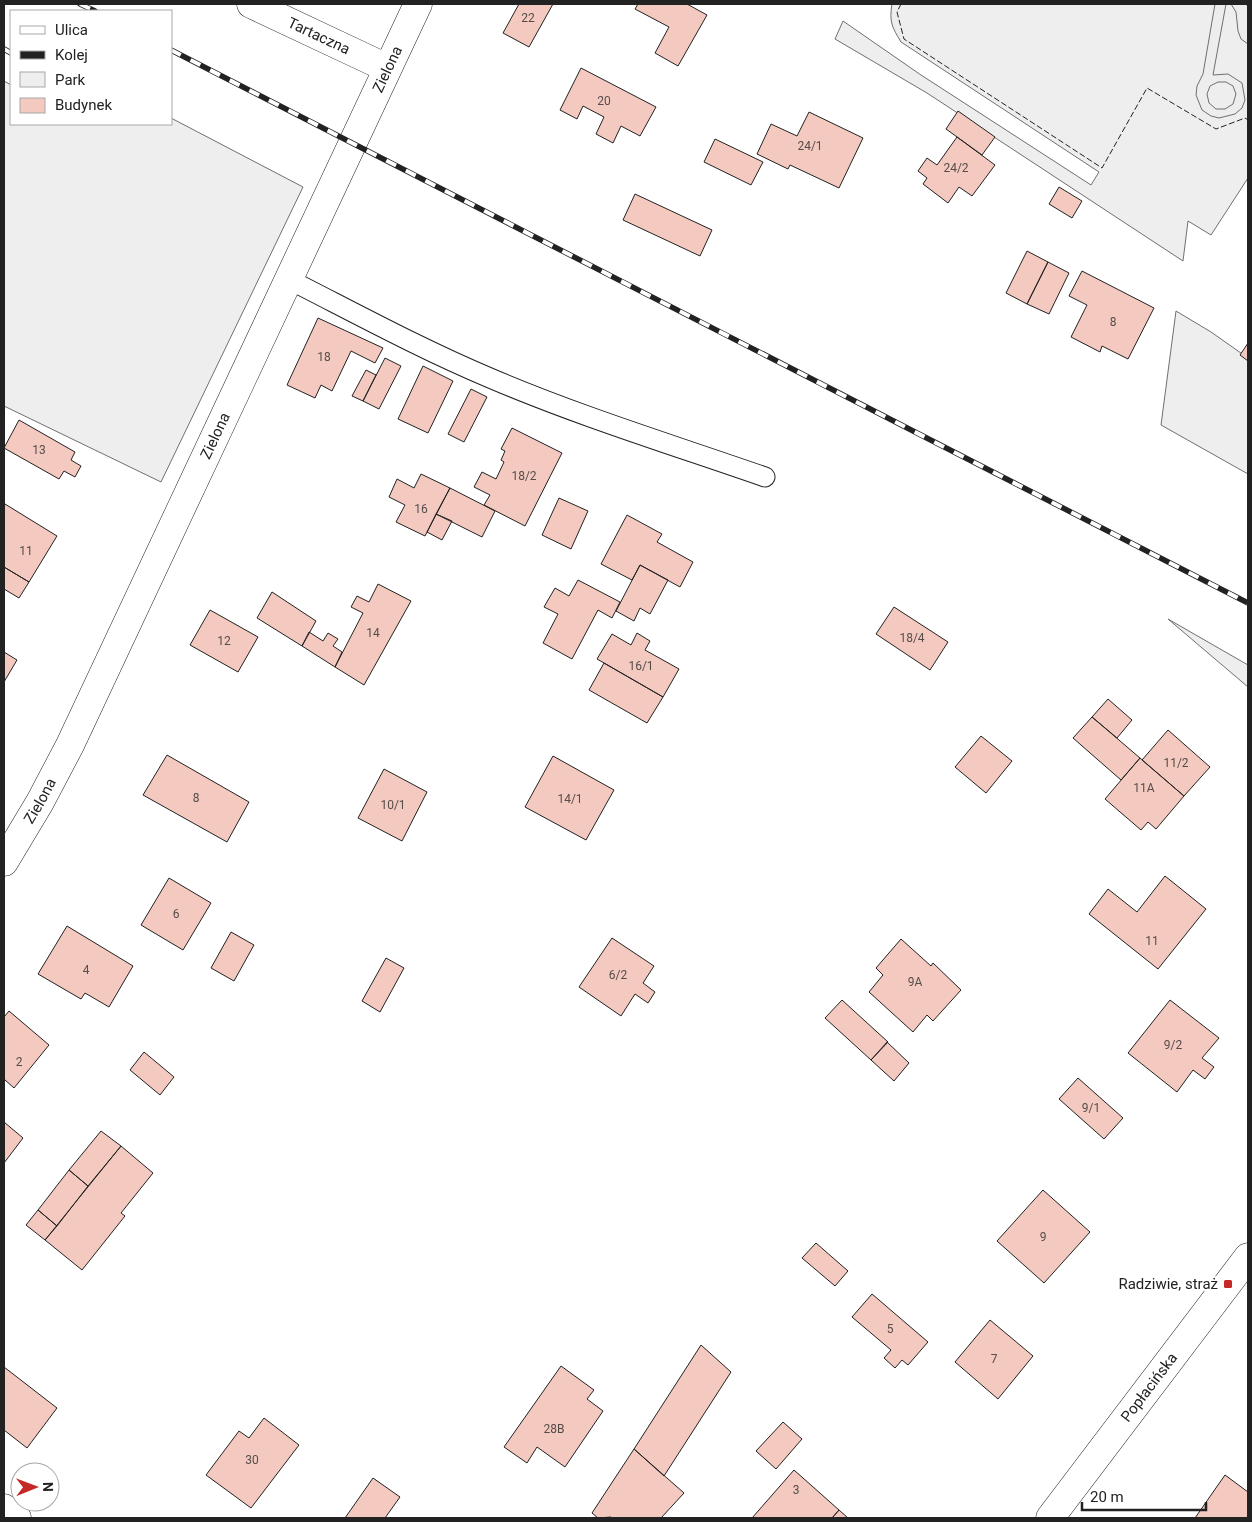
<svg xmlns="http://www.w3.org/2000/svg" width="1252" height="1522" font-family="Roboto,sans-serif">
  <style>
    .green { fill: #eee; stroke: #6f6f6f }
    .parking { fill: #ededed; stroke: #6f6f6f; fill-rule: evenodd }
    .building { fill: #f3c9c0; stroke: #222 }
    .lines { fill: none; stroke-linecap: round; stroke-linejoin: round }
    .lane-casing { stroke: #222; stroke-width: 21 }
    .street-casing { stroke: #222; stroke-width: 29 }
    .primary-casing { stroke: #222; stroke-width: 29 }
    .lane { stroke: #fff; stroke-width: 19 }
    .street { stroke: #fff; stroke-width: 28 }
    .primary { stroke: #fff; stroke-width: 28 }
    .rail-casing { stroke: #222; stroke-width: 5.5 }
    .rail { stroke: #fff; stroke-width: 4; stroke-dasharray: 11; stroke-linecap: butt }
    .fence { stroke: #222; stroke-width: 1; stroke-dasharray: 6 2.5; stroke-linecap: butt }
    .poi-dot { fill: #c62828; stroke: #fff; stroke-width: 2 }
    .labels { text-anchor: middle; dominant-baseline: central; stroke-width: 4; stroke-linejoin: round; paint-order: stroke }
    .number-label { font-size: 12px; fill: #564c4a }
    .street-label { font-size: 15px; fill: #222; stroke: #fff }
    .poi-label { font-size: 15px; fill: #222; stroke: #fff; text-anchor: end }
  </style>
  <rect width="100%" height="100%" fill="#fff"/>
  <path class="green" d="M892,4h356v174l-37,57 -23,-14 -5,40 -256,-168 -92,-54 8,-18 78,54 170,110 8,-13 -198,-130c-9,-15 -12,-20 -9,-38z
    M4,81l7,4v39h160v-6l132,69 -142,295 -157,-76z
    M1176,311l35,21 37,26v116l-87,-49z
    M1168,619l80,46v22z"/>
  <path class="parking" d="M1215,4h11l-13,71 15,-1 14,9 3,17 -3,8 -7,6 -16,4 -8,-2 -9,-6 -6,-15 1,-9 6,-12zM1218,82h8l7,4 3,8 -3,10 -8,5h-9l-7,-6 -2,-9 3,-8z
    M1231,4h15l2,3v37l-7,-5 -3,-8 -2,-19z"/>
  <path class="building" d="M519,4h34l-24,43 -26,-14z
    M638,4h49l20,11 -29,51 -23,-13 14,-26 -34,-18z
    M581,68l75,39 -16,29 -19,-10 -8,17 -17,-9 8,-17 -21,-11 -6,13 -17,-9z
    M958,111l37,26 -13,18 -36,-26z
    M809,112l54,26 -24,50 -49,-23 -2,4 -31,-15 14,-30 26,12z
    M957,137l38,28 -23,31 -13,-9 -11,16 -25,-19 4,-6 -9,-7 9,-13 10,7z
    M715,139l48,23 -12,23 -47,-23z
    M1059,187l23,14 -10,17 -23,-14z
    M635,194l77,36 -12,26 -77,-36z
    M1027,251l21,11 -21,42 -21,-11z
    M1048,262l21,11 -20,41 -22,-10z
    M1082,271l72,37 -26,51 -26,-13 -2,6 -29,-15 16,-32 -18,-9z
    M318,318l65,30 -8,15 -24,-12 -19,40 -11,-6 -6,13 -28,-13z
    M1248,343v18l-8,-6z
    M385,358l16,8 -22,43 -16,-8z
    M423,366l30,15 -25,52 -30,-14z
    M366,370l10,5 -13,26 -11,-5z
    M471,389l16,8 -23,45 -16,-8z
    M19,420l56,32 -4,8 10,6 -6,11 -11,-6 -5,8 -55,-31z
    M512,428l50,25 -37,73 -41,-21 6,-10 -16,-8 8,-15 14,7 8,-17 -3,-2 4,-9 -4,-2z
    M421,474l29,14 -25,48 -29,-14 9,-17 -16,-8 8,-18 17,9z
    M450,488l45,23 -13,26 -46,-23z
    M559,498l29,13 -17,38 -29,-14z
    M5,504l52,32 -28,46 -25,-15v-60z
    M436,514l16,7 -10,19 -15,-8z
    M627,515l35,19 -5,8 36,20 -13,25 -40,-22 -8,15 -31,-16z
    M640,565l28,15 -18,34 -10,-6 -6,13 -18,-10z
    M4,567l25,15 -10,16 -15,-9z
    M578,580l42,22 -8,16 -14,-8 -26,49 -29,-16 15,-29 -14,-7 11,-19 14,8z
    M378,584l33,17 -47,84 -29,-18 28,-54 -12,-6 6,-11 12,6z
    M272,592l44,29 -14,25 -45,-28z
    M894,607l54,35 -18,28 -54,-36z
    M210,610l48,27 -20,35 -48,-27z
    M309,632l14,9 5,-8 10,6 -5,7 9,6 -7,15 -33,-21z
    M637,633l13,8 -5,9 34,19 -16,28 -66,-38 15,-25 19,11z
    M4,652l13,8 -13,22z
    M604,663l59,34 -16,26 -58,-33z
    M1108,699l24,21 -15,18 -25,-21z
    M1092,717l48,41 -19,22 -48,-42z
    M1168,730l42,37 -26,29 -42,-36z
    M981,736l31,25 -26,32 -31,-26z
    M167,755l82,47 -22,40 -84,-47z
    M553,756l61,34 -28,50 -61,-33z
    M1140,758l44,38 -28,33 -8,-7 -7,8 -36,-31z
    M384,769l43,23 -25,49 -44,-23z
    M1165,876l41,33 -48,60 -69,-55 19,-25 29,23z
    M169,878l42,25 -28,47 -42,-25z
    M67,926l66,40 -24,41 -24,-14 -4,6 -43,-25z
    M231,932l23,13 -20,36 -23,-13z
    M612,938l42,28 -11,17 12,9 -7,11 -13,-9 -14,22 -42,-29z
    M901,939l30,27 2,-3 28,27 -28,31 -6,-6 -14,17 -44,-40 14,-17 -7,-7z
    M386,958l18,10 -24,44 -18,-11z
    M842,1000l46,42 -17,18 -46,-42z
    M1170,1000l49,38 -17,20 12,9 -9,12 -12,-9 -16,22 -49,-39z
    M9,1011l40,34 -35,43 -10,-9v-62z
    M887,1042l22,21 -15,18 -23,-21z
    M144,1052l30,25 -14,18 -30,-25z
    M1078,1078l45,40 -19,21 -45,-40z
    M4,1122l19,16 -19,25z
    M101,1131l20,15 -33,40 -19,-16z
    M121,1146l32,27 -32,40 4,3 -43,54 -37,-30z
    M69,1170l19,16 -31,40 -19,-16z
    M1043,1190l47,42 -46,51 -47,-42z
    M38,1210l19,16 -12,14 -19,-15z
    M816,1243l32,28 -13,15 -33,-28z
    M872,1294l56,48 -20,23 -6,-5 -7,8 -11,-10 7,-8 -39,-33z
    M990,1320l43,36 -35,43 -43,-37z
    M701,1345l30,27 -67,104 -30,-27z
    M561,1366l33,24 -7,9 16,12 -38,56 -28,-20 -10,16 -23,-16z
    M4,1367l53,41 -30,40 -23,-18z
    M264,1418l35,27 -48,63 -45,-33 33,-44 10,7z
    M783,1422l19,17 -26,30 -20,-18z
    M634,1449l50,44 -23,25h-49l-1,-1 -13,1 -6,-5z
    M794,1470l45,40 -7,8h-80z
    M1225,1475l23,17v26h-53z
    M373,1478l27,19 -15,21h-40z
    M839,1510l9,8h-16z"/>
  <g class="lines">
    <g class="lane-casing">
      <path id="lane" d="M288,279c67,34 133,70 202,99 89,38 183,67 275,99"/>
    </g>
    <g class="street-casing">
      <g id="street">
        <path id="s1" d="M251,4l136,64"/>
        <path id="s2" d="M4,862l36,-60 30,-57 348,-741"/>
        <path id="s3" d="M1050,1518l198,-261"/>
      </g>
    </g>
    <g class="primary-casing">
      <path id="primary" d="M4,1508l13,10"/>
    </g>
    <use href="#lane" class="lane"/>
    <use href="#street" class="street"/>
    <use href="#primary" class="primary"/>
    <g class="rail-casing">
      <path id="rail" d="M80,4l15,7
        M4,49l7,4
        M171,50l1077,553"/>
    </g>
    <use href="#rail" class="rail"/>
    <path class="fence" d="M901,4l-4,8 7,27 198,129 45,-80 69,41 29,-11 3,2"/>
  </g>
  <rect class="poi-dot" x="1223" y="1279" width="10" height="10" rx="2.5"/>
  <g class="labels">
    <g class="number-label">
      <text x="528" y="18">22</text>
      <text x="604" y="101">20</text>
      <text x="810" y="146">24/1</text>
      <text x="956" y="168">24/2</text>
      <text x="1113" y="322">8</text>
      <text x="324" y="357">18</text>
      <text x="39" y="450">13</text>
      <text x="524" y="476">18/2</text>
      <text x="421" y="509">16</text>
      <text x="26" y="551">11</text>
      <text x="373" y="633">14</text>
      <text x="912" y="638">18/4</text>
      <text x="224" y="641">12</text>
      <text x="641" y="666">16/1</text>
      <text x="1176" y="763">11/2</text>
      <text x="1144" y="788">11A</text>
      <text x="196" y="798">8</text>
      <text x="570" y="799">14/1</text>
      <text x="393" y="805">10/1</text>
      <text x="176" y="914">6</text>
      <text x="1152" y="941">11</text>
      <text x="86" y="970">4</text>
      <text x="618" y="975">6/2</text>
      <text x="915" y="982">9A</text>
      <text x="1173" y="1045">9/2</text>
      <text x="19" y="1062">2</text>
      <text x="1091" y="1108">9/1</text>
      <text x="1043" y="1237">9</text>
      <text x="890" y="1329">5</text>
      <text x="994" y="1359">7</text>
      <text x="554" y="1429">28B</text>
      <text x="252" y="1460">30</text>
      <text x="796" y="1490">3</text>
    </g>
    <g class="street-label">
      <text stroke="none"><textPath href="#s1" startOffset="75">Tartaczna</textPath></text>
      <text stroke="none"><textPath href="#s2" startOffset="881">Zielona</textPath></text>
      <text stroke="none"><textPath href="#s2" startOffset="476">Zielona</textPath></text>
      <text stroke="none"><textPath href="#s2" startOffset="71">Zielona</textPath></text>
      <text stroke="none"><textPath href="#s3" startOffset="164">Popłacińska</textPath></text>
    </g>
    <g class="poi-label">
      <text x="1218" y="1284">Radziwie, straż</text>
    </g>
  </g>
  <rect width="1252" height="1522" fill="none" stroke="#222222" stroke-width="10"/>
  <rect x="10" y="10" width="162" height="115" fill="#ffffff" stroke="#a7a7a7"/>
  <rect x="20" y="26" width="25" height="8" fill="#ffffff" stroke="#a7a7a7"/>
  <text x="55" y="35" font-size="15" fill="#222222">Ulica</text>
  <rect x="20" y="51" width="25" height="8" fill="#222222" stroke="#a7a7a7"/>
  <text x="55" y="60" font-size="15" fill="#222222">Kolej</text>
  <rect x="20" y="72" width="25" height="15" fill="#eeeeee" stroke="#a7a7a7"/>
  <text x="55" y="85" font-size="15" fill="#222222">Park</text>
  <rect x="20" y="98" width="25" height="15" fill="#f3c9c0" stroke="#a7a7a7"/>
  <text x="55" y="110" font-size="15" fill="#222222">Budynek</text>
  <g transform="translate(35 1487) rotate(89)"><circle r="24" fill="#ffffff" stroke="#a7a7a7"/>
  <path d="M0-4L9 19L0 12L-9 19Z" fill="#c62828"/>
  <text y="-8" font-size="14" font-weight="bold" text-anchor="middle" fill="#222222">N</text>
  </g>
  <path d="M1082 1502v8h124v-8" fill="none" stroke="#222222" stroke-width="2.5"/>
  <text x="1090" y="1502" font-size="15" fill="#222222" stroke="#ffffff" stroke-width="4" paint-order="stroke">20 m</text>
</svg>
